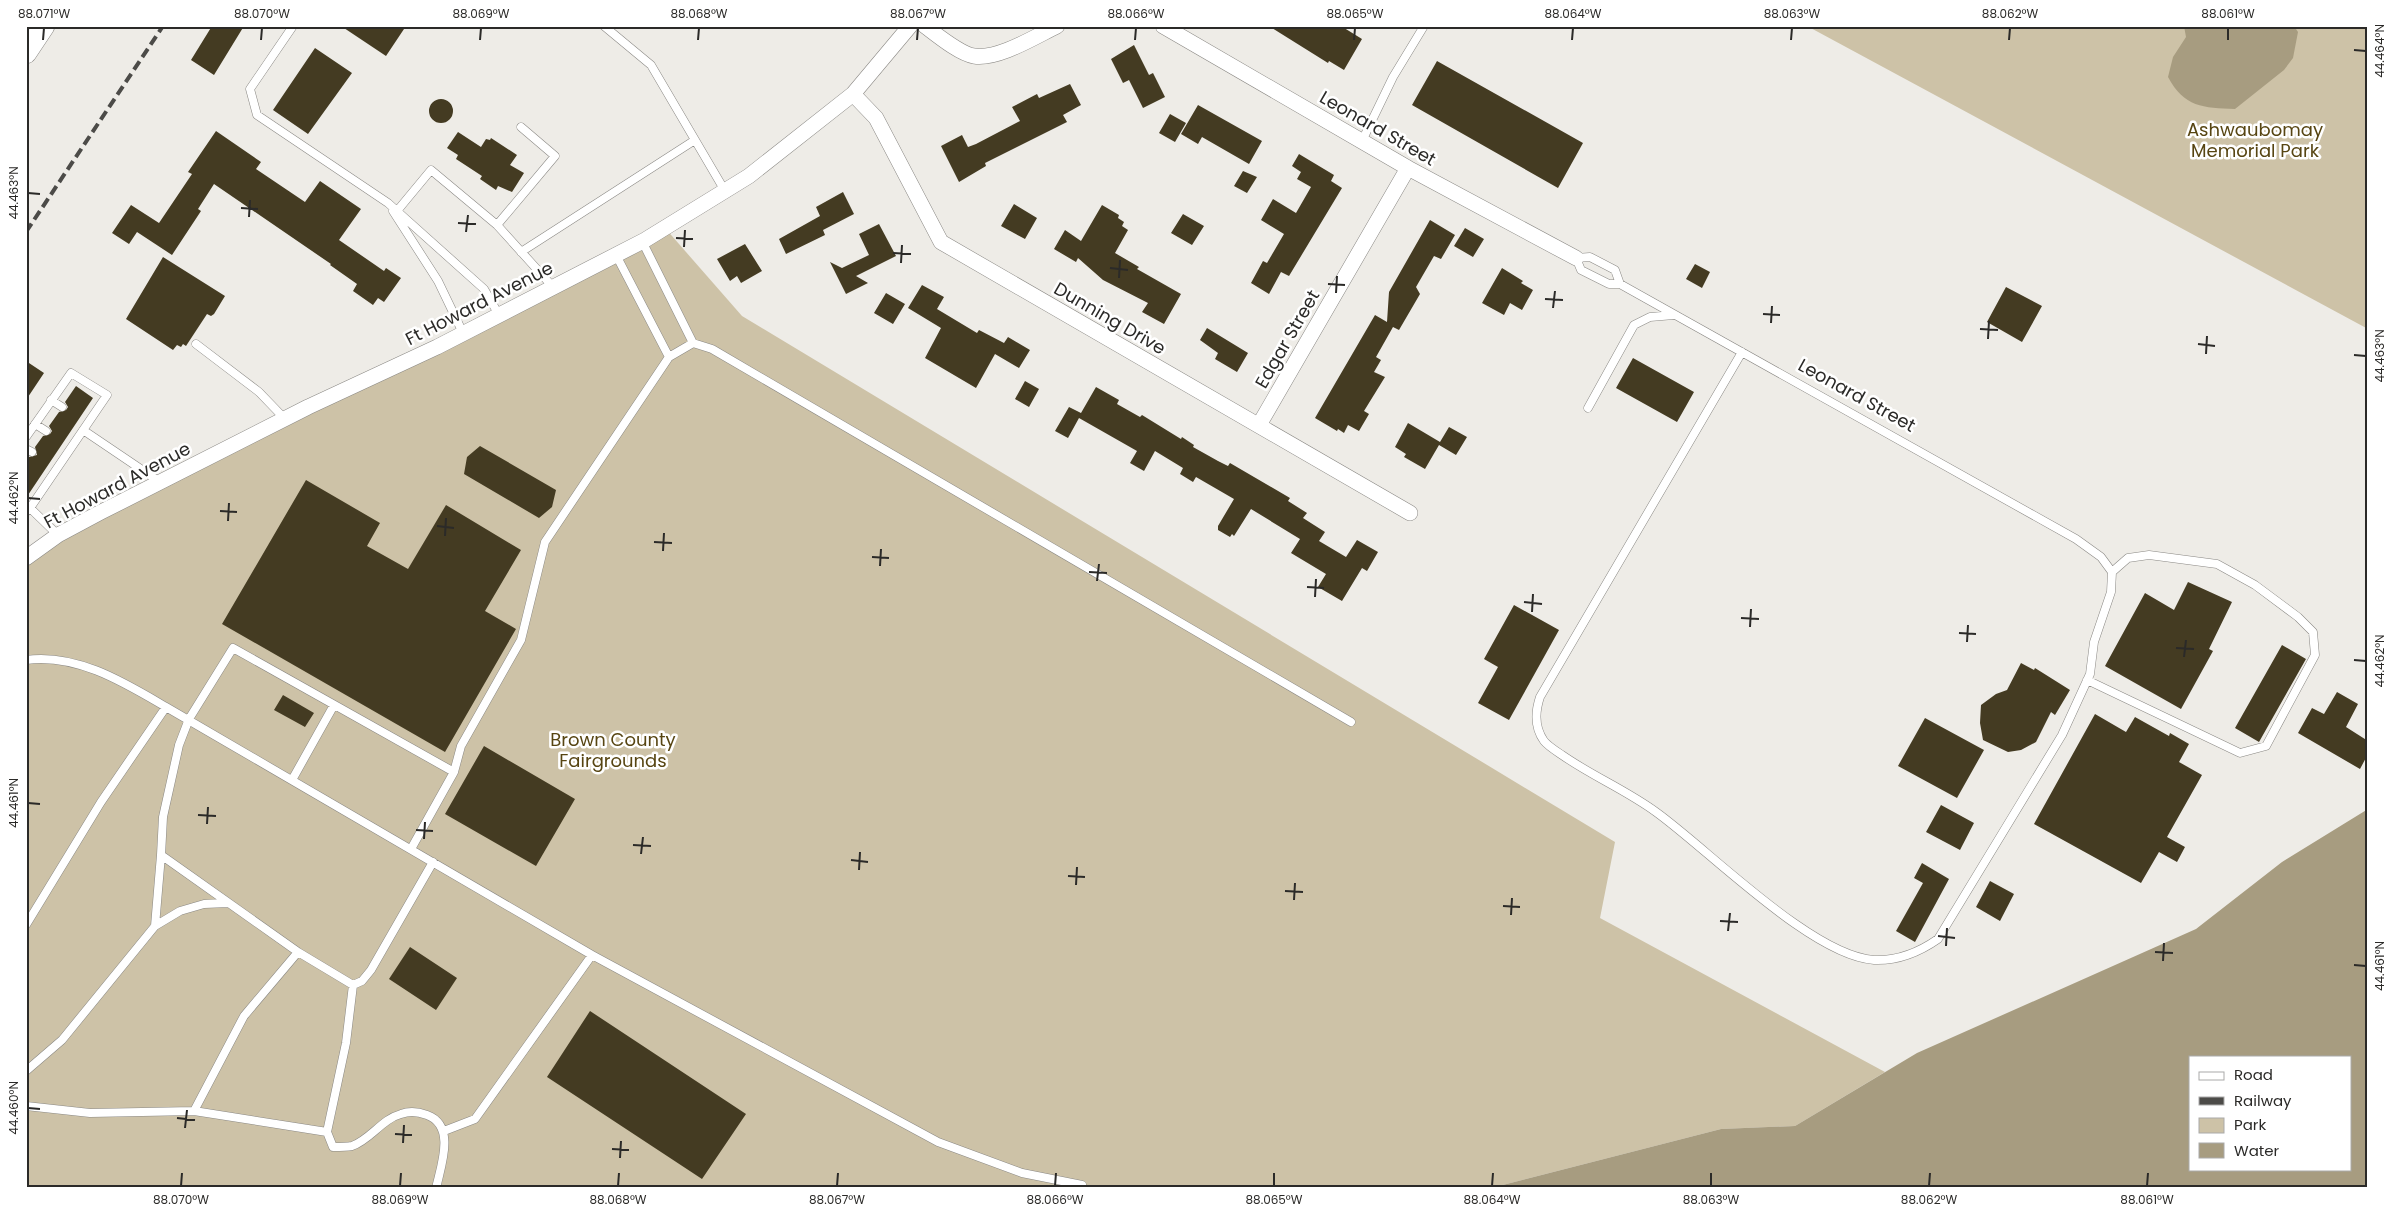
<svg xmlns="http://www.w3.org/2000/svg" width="2394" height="1213" font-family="Poppins,sans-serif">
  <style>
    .green { fill: #cdc2a7 }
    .water { fill: #a79c80; fill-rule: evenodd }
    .building { fill: #443b22 }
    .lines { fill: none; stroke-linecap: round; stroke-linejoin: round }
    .lane-casing { stroke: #8a8884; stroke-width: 9 }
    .street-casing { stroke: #8a8884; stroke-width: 16 }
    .secondary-casing { stroke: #8a8884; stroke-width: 22 }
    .lane { stroke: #fff; stroke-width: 8 }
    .street { stroke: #fff; stroke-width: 15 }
    .secondary { stroke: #fff; stroke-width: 21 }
    .rail { stroke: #4c4b48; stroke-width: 4; stroke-dasharray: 10 5; stroke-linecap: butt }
    .ticks { fill: none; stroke: #2b2a28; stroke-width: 2 }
    .labels { text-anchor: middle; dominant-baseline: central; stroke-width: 5; stroke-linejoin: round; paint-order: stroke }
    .street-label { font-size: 18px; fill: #2b2a28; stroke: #fff }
    .park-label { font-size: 18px; fill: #574512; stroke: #fff }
    .neatline { fill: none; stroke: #2b2a28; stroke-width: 2 }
    .ticks-label { font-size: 12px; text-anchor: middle; fill: #2b2a28 }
  </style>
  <rect width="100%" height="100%" fill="#eeece7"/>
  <path class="green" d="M1807,26h561v303z
    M665,228l77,88 873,526 -15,76 285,154 -90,54 -74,3 -226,58h-1469v-629z"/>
  <path class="water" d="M2184,26h110l4,6 -5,26 -9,12 -49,39c-32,-1 -51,-2 -67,-32l5,-20 13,-20z
    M2368,809v378h-873l226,-58 74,-3 122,-73 279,-124 86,-67zM2190,1057h160v112h-160z"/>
  <path class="building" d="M212,26h32l-30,49 -23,-15z
    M341,26h65l-20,30z
    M1269,26h72l21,13 -18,31 -15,-9 -1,2z
    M1134,45l15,30 4,-2 12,24 -22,11 -14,-28 -6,3 -12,-24z
    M315,48l37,25 -44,61 -35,-24z
    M1437,61l146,82 -25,45 -146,-83z
    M1070,84l11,21 -18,10 4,7 -82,41 1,3 -27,16 -18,-36 21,-11 6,12 8,-3 44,-23 -8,-14 25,-13 2,4z
    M429 111a12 12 0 1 1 24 0a12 12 0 1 1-24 0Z
    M1198,105l64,36 -13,23 -47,-27 -4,7 -17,-10z
    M1170,114l16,9 -11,19 -16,-9z
    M216,131l45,31 -5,7 49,33 15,-21 41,28 -22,31 45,31 2,-3 15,10 -17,24 -6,-4 -5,7 -20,-14 4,-7 -27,-19 1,-1 -117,-80 -16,25 3,2 -29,44 -35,-23 -8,12 -17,-11 19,-28 28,18 33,-49 -4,-2z
    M458,132l23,15 5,-8 4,1 1,-2 26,17 -7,10 14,8 -12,19 -14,-6 -2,4 -16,-11 2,-3 -26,-17 2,-4 -11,-7z
    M1299,154l35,21 -3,6 11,7 -53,88 -8,-4 -12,22 -18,-11 12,-22 4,2 17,-29 -23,-14 12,-21 23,14 15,-26 -14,-8 4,-7 -9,-6z
    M1243,171l14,6 -10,16 -13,-7z
    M843,192l11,22 -31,16 2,5 -39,19 -7,-15 41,-23 -4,-9z
    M1014,204l23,14 -12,21 -24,-13z
    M1102,205l17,10 -1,3 6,4 -2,4 6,4 -13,23 24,14 -2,2 44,25 -17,30 -22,-12 6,-9 -45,-23 -25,-22 -2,4 -22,-13 11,-19 16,11z
    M1183,214l21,12 -12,19 -21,-12z
    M1430,220l25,15 -14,24 -7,-3 -18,31 4,7 -21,36 -6,-3 -17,30 5,3 -7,12 11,5 -21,34 5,3 -10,17 -11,-6 -4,8 -6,-4 -1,2 -22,-13 60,-103 12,7 2,-30z
    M879,224l17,32 -40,20 12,7 -22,11 -16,-32 12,6 27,-13 -10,-21z
    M1465,228l19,11 -11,18 -19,-11z
    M745,244l17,27 -21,12 -4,-7 -7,5 -13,-22z
    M163,257l62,39 -11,18 -3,2 -4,-2 -21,32 -3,-2 -2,3 -4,-2 -4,5 -47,-31z
    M1695,264l15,8 -8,16 -16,-9z
    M1502,268l21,13 -2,2 12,7 -11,20 -12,-7 -6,12 -22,-12z
    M922,285l22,12 -7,12 40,24 2,-3 25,13 4,-6 22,13 -11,18 -24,-14 -19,34 -51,-30 16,-30 -33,-20z
    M2006,287l36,19 -20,36 -35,-20z
    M886,293l19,11 -12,20 -19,-11z
    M1207,328l41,25 -11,19 -22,-13 3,-6 -18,-13z
    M1633,358l61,34 -17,30 -61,-34z
    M26,361l18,12 -18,27z
    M1025,381l14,8 -10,18 -14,-8z
    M76,386l17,12 -67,100v-37l3,-4 8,-2 -2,-8 8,-11 7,-2 2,-3 -3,-5 10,-14 7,-2 2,-3 -3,-5z
    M1096,387l23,13 -2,4 23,13 2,-2 39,24 1,-2 12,8 -1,2 25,14 10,5 2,-3 60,35 -2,3 19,12 -4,5 22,14 -6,9 27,16 11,-17 21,12 -11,19 -5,-3 -20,33 -24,-14 8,-13 -35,-21 9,-14 -49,-30 -17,27 -2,-2 -2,3 -12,-7v-4l16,-27 -38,-22 -3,5 -13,-8 3,-6 -28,-17 -11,20 -14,-8 7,-12 -58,-33 -11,20 -13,-7 14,-24 12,6z
    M1408,423l32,19 9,-15 18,10 -11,18 -17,-10 -14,24 -21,-12 2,-3 -11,-7z
    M480,446l76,44 -4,17 -13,11 -75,-44 3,-17z
    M306,480l74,43 -13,23 41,23 38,-64 75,45 -36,61 31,18 -71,123 -223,-128z
    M2188,582l44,20 -23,47 4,2 -32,58 -76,-43 40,-73 29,17z
    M1514,605l45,25 -50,90 -31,-17 20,-36 -14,-8z
    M2282,645l24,14 -47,83 -24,-14z
    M2021,663l13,7 1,-2 35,22 -15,25 -4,-3 -15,30 -15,8 -13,2 -25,-12 -3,-17 1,-18 15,-11 11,-4z
    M2337,692l21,12 -12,23 22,14v13l-8,15 -62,-36 14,-25 12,6z
    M283,695l31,18 -9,14 -31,-17z
    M2095,714l31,18 9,-15 34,19 1,-3 19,11 -10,18 23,13 -35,62 18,10 -8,15 -18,-10 -18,31 -107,-59z
    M1925,718l59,32 -27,48 -59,-32z
    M484,746l91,53 -39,67 -91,-52z
    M1941,805l33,18 -14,27 -34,-18z
    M1922,863l27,16 -34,63 -19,-11 27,-48 -9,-5z
    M1990,881l24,13 -14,27 -24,-14z
    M410,947l47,31 -21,32 -47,-31z
    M590,1011l156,103 -44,65 -155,-102z"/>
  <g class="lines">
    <g class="lane-casing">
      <path id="lane" d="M293,26l-43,63 7,26 131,88 96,86 15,26
        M604,26l47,39 74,126
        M1362,141l31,-64 31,-51
        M393,211l45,70 25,52
        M397,211l34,-41 66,55 56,62
        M497,225l58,-69 -34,-29
        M642,241l51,102
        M521,252l174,-112
        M616,255l53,102
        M1590,257l25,13 5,14h-11l-28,-14 -5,-12z
        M1620,284l456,255 25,18 11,15 -1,20 -17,50 -4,32 -28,61 -124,204c-20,14 -40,22 -64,21 -62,-4 -165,-110 -218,-148 -30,-22 -64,-36 -94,-57 -6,-4 -14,-9 -18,-14 -10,-14 -9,-29 -4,-44l202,-345
        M196,344l63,48 26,27
        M51,400l11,7
        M1588,408l46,-83 16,-8 24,-2
        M35,424l11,7
        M83,430l77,52
        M26,437l45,-64 36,22 -77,113 -4,-3
        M26,449l6,3
        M26,512l4,-4 28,27
        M26,660c51,-7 99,23 140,47l-65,95 -75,123
        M2087,680l153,73 26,-7 49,-91 -2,-23 -15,-15 -43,-32 -38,-21 -68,-9 -21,3 -16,14
        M166,707l426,248 346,187 84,31 60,12
        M292,780l42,-75
        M411,849l43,-77 7,-26 60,-106 24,-98 124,-185 24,-14 19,6 639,373
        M155,926l6,-71
        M353,985l9,-4 9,-11 62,-108
        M26,1071l36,-31 93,-114 25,-15 24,-7 24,-1
        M26,1106l64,7 104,-2 133,21 6,15c5,0 13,0 19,-1 18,-6 30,-27 49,-32 8,-3 18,-2 26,1 28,10 15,48 10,69
        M194,1111l50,-95 54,-64
        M444,1131l31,-12 117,-164
        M327,1132l19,-89 7,-58 -55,-33 -137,-97 2,-38 16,-72 10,-26 44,-71 221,124"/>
    </g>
    <g class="street-casing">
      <path id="street" d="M925,26c12,9 35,28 49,30 24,4 62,-20 83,-30
        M1163,26l245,142 168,90
        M853,94l23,24 65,124 469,271
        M1259,425l149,-257
        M26,558l32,-23 43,-23 207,-105 129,-60 208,-107 104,-64 104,-82 57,-68"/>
    </g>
    <g class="secondary-casing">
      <path id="secondary" d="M26,53l18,-27"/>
    </g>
    <use href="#lane" class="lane"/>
    <use href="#street" class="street"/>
    <use href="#secondary" class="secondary"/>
    <path class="rail" d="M26,232l137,-206"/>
  </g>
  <path class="ticks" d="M43,40l1,-12M261,40l1,-12M480,40l1,-12M698,40l1,-12M917,40l1,-12M1135,40l1,-12M1354,40l1,-12M1572,40l1,-12M1791,40l1,-12M2009,40l1,-12M2228,40v-12M2354,50l12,1M28,193l12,1M241,208l17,1M249,217l1,-17M458,223l18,1M466,232l2,-17M676,238l17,1M684,247l1,-17M893,253l18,1M901,263l1,-18M1110,268l18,2M1119,278l1,-18M1328,284l17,1M1336,293l1,-17M1545,299l18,1M1553,308l2,-17M1763,314l17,1M1771,323l1,-17M1980,329l18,1M1988,339l1,-18M2198,344l17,2M2206,354l1,-18M2354,355l12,1M28,498l12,1M220,511l17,1M228,521l1,-18M437,526l17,2M445,536l1,-18M654,542l18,1M663,551l1,-18M872,557l17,1M880,566l1,-17M1089,572l18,1M1097,581l2,-17M1307,587l17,1M1315,597l1,-18M1524,602l18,2M1532,612l1,-18M1741,618l18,1M1750,627l1,-18M1959,633l17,1M1967,642l1,-17M2176,648l18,1M2184,657l2,-17M2354,660l12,1M28,803l12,1M198,815l18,1M207,824l1,-17M416,830l17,1M424,839l1,-17M633,845l18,1M641,854l2,-17M851,860l17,2M859,870l1,-18M1068,876l17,1M1076,885l1,-18M1285,891l18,1M1294,900l1,-17M1503,906l17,1M1511,915l1,-17M1720,921l18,1M1728,931l2,-18M1938,936l17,2M1946,946l1,-18M2155,952l18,1M2163,961l1,-18M2354,965l12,1M28,1108l12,1M177,1118l18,2M185,1128l2,-18M395,1134l17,1M403,1143l1,-18M612,1149l17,1M620,1158l1,-17M181,1186l1,-13M400,1186l1,-13M618,1186l1,-13M837,1186l1,-13M1055,1186l1,-13M1274,1186v-13M1492,1186l1,-13M1711,1186v-13M1929,1186l1,-13M2147,1186l1,-13"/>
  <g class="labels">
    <g class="street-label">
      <text transform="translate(1378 128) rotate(30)">Leonard Street</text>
      <text transform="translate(479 303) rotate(-27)">Ft Howard Avenue</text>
      <text transform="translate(1110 318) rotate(30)">Dunning Drive</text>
      <text transform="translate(1287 339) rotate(-60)">Edgar Street</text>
      <text transform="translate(1857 395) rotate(29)">Leonard Street</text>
      <text transform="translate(117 485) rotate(-28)">Ft Howard Avenue</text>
    </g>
    <g class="park-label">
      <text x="2255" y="129">Ashwaubomay<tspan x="2255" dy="21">Memorial Park</tspan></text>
      <text x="613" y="739">Brown County<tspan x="613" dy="21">Fairgrounds</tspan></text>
    </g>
  </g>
  <rect width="2394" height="1213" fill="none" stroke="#ffffff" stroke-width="55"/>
  <rect x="2189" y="1056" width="162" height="115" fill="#ffffff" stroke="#aaaaa9"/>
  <rect x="2199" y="1072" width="25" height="8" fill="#ffffff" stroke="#aaaaa9"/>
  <text x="2234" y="1080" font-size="15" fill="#2b2a28">Road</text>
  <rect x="2199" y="1097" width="25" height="8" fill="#4c4b48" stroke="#aaaaa9"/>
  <text x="2234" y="1106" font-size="15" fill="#2b2a28">Railway</text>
  <rect x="2199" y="1118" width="25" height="15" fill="#cdc2a7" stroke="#aaaaa9"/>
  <text x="2234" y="1130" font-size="15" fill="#2b2a28">Park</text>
  <rect x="2199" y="1143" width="25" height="15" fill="#a79c80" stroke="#aaaaa9"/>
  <text x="2234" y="1156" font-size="15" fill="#2b2a28">Water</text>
  <rect x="28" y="28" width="2338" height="1158" class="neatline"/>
  <g class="ticks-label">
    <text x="44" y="18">88.071°W</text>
    <text x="262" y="18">88.070°W</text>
    <text x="481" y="18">88.069°W</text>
    <text x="699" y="18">88.068°W</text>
    <text x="918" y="18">88.067°W</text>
    <text x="1136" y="18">88.066°W</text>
    <text x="1355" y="18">88.065°W</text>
    <text x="1573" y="18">88.064°W</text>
    <text x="1792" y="18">88.063°W</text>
    <text x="2010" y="18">88.062°W</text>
    <text x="2228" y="18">88.061°W</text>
    <text transform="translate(2380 51) rotate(-90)" y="4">44.464°N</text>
    <text transform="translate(14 193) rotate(-90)" y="4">44.463°N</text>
    <text transform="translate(2380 356) rotate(-90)" y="4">44.463°N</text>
    <text transform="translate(14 498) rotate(-90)" y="4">44.462°N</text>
    <text transform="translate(2380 661) rotate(-90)" y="4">44.462°N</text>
    <text transform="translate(14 803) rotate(-90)" y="4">44.461°N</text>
    <text transform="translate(2380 966) rotate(-90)" y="4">44.461°N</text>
    <text transform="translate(14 1108) rotate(-90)" y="4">44.460°N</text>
    <text x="181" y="1204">88.070°W</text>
    <text x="400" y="1204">88.069°W</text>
    <text x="618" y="1204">88.068°W</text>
    <text x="837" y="1204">88.067°W</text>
    <text x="1055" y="1204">88.066°W</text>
    <text x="1274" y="1204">88.065°W</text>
    <text x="1492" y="1204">88.064°W</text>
    <text x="1711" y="1204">88.063°W</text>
    <text x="1929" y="1204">88.062°W</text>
    <text x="2147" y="1204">88.061°W</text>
  </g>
</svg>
